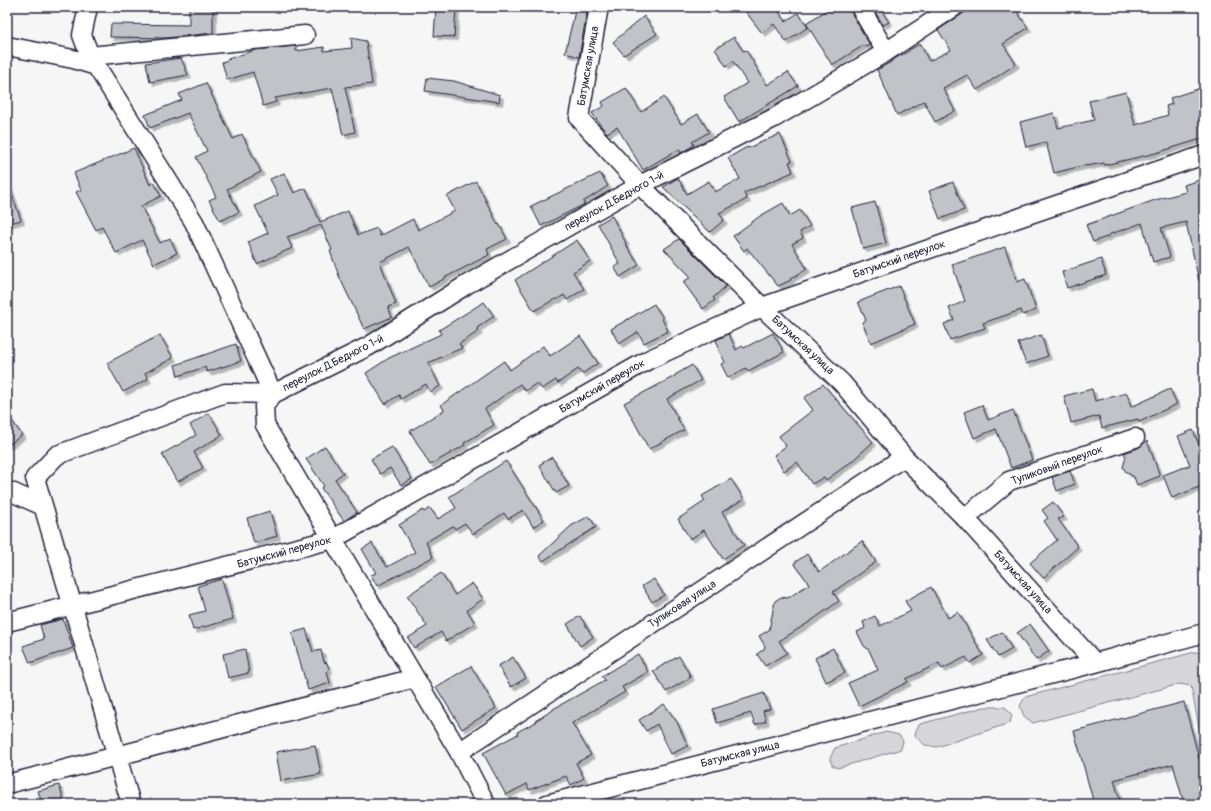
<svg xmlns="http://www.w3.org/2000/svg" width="1211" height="811" font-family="Pangolin,sans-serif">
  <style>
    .green { fill: #d7d7db; stroke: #7c7c8b }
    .building { fill: #c2c2c9; stroke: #22223b; filter: url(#shadow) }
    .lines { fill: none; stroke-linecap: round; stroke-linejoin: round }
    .minor-casing { stroke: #22223b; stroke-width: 21 }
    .minor { stroke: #fff; stroke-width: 18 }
    .labels { text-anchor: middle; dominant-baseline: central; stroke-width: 3.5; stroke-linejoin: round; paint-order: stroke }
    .street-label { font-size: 11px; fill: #22223b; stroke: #fff }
  </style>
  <defs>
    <filter id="shadow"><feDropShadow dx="3.5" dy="3.5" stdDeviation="0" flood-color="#0004"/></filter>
  </defs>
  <rect width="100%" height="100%" fill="#f6f6f7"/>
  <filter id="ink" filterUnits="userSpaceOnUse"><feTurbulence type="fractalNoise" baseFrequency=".025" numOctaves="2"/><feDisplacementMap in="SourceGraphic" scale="8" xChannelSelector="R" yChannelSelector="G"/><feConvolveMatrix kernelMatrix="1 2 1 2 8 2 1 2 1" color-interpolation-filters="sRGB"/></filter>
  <g filter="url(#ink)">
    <path class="green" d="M1195,652l9,1v100l-13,-67 -11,-2 -147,39 -9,-7 -4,-10 5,-9z
      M984,707h21l7,8 -2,8 -73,24 -12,-2 -10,-9 1,-6 4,-6z
      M886,732l13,3 4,6 -2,8 -63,19 -6,-3 -2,-7 5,-10z"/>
    <path class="building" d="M189,7h24v26l-48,5 -55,-1 1,-13 78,1z
      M436,7h20l-2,30 -20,-1z
      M576,7h12l-9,50 -14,-4z
      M742,7h33l11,14 12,-8 10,14 -22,15 -12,-18 -12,9z
      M832,7h18l1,5 19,33 -5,2 -1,-2 -32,20 -26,-42z
      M872,7h7l10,15 -6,3z
      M973,7h41l14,21 -25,16 13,20 -39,26 -10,-15 -24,13 12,23 -20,11 -11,-21 -27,14 -20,-45 14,-8v-1l3,-2 15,-8v-1l11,-6 9,17 22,-11 -13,-20z
      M644,16l13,18 -33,21 -11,-13z
      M734,37l9,14 3,-1 21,35 21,-13 10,14 -59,36 -15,-25 23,-14 -14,-22 -7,5 -11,-17z
      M351,38l15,3 6,43 -27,3 10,45 -12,3 -11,-47 -57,10 1,4 -13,4 -10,-34 -26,8 -5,-18 6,-2v-1l27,-9 41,-4v5l28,-4v4l28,-3z
      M181,58l7,17 -38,7 -4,-19z
      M427,78l27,3 46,14 -1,7 -74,-11z
      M206,83l27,56 9,-5 19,38 -34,17 12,23 -19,9 -11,-21 7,-3 -20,-40 11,-6 -19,-38 -38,15 -5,-13 37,-15 -3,-6z
      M1204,87v51l-48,15 -51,12 -1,-2 -18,3v-1l-32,8 -8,-31 -20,5 -6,-25 34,-9 4,15 36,-8 -5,-19 37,-9 9,33 33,-10 -2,-9 6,-2 -2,-6z
      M626,88l15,24 23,-15 17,27 17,-10 11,18 -17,10 2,3 -10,6 -3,2 -2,-4 -36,21 -26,-43 -10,6 -6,-7 -9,-13 12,-7 -2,-4z
      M780,134l12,27 -3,1 4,10 -49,21 3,6 -28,14 5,7 -14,12 -47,-45 15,-9 9,16 22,-13 6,11 25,-13 -12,-21 19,-11 1,1z
      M134,148l16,37 4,-3 7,14 -20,10 19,37 10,-5 7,15 -23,11 -12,-24 -26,13 -14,-26 -6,3 -20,-38 5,-2 -7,-17z
      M284,173l10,20 12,-5 14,34 28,-11 10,24 19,-7 3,8 33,-17 5,11 37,-19 -8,-15 29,-15 22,44 1,-1 8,15 -20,10 2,6 -45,23v1l-15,8 -20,-40 -29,15 16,42 -8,3 4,10 -28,12 -25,-53 -9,-25 2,-1 -11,-25 -34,12 5,11 -35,16 -9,-22 20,-9 -13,-27 23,-11 -8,-16z
      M600,173l8,13 -25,16 2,2 -44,22 -10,-20z
      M1199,180l5,13v87l-5,1 -13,-59 -25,6 9,29 -17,5 -11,-39 -34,12 1,1 -16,6 -7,-17 69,-25 31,-8 -2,-7z
      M953,182l11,28 -24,9 -11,-28z
      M7,186h2l12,34 -14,4z
      M875,202l11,41 -23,6 -11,-41z
      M783,203l7,13 10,-6 10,16 -10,6 3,6 -11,6 15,25 -17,10 1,1 -13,6 -31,-38 -3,3 -11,-15 27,-20z
      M612,216l14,27h-1l14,22 -19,12 -6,-10 6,-3 -22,-40z
      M679,239l47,47 -13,12 2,2 -12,9 -20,-27 8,-5 -27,-28z
      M577,240l13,21 -17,11 11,17 -17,11 -3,-5 -8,5 -1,-1 -21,12 -19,-31z
      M1005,247l12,35 8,-3 11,31 -13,5 -2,-5 -38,13 2,5 -35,12 -6,-16 10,-4 -5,-12 16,-7 -13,-36z
      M1101,259l5,16 -39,13 -5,-16z
      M899,286l16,38 -44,19 -9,-21 4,-2 -8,-18z
      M484,302l10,14 -17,12 2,3 -20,13 3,4 -34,15 12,23 -10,6 -4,-8 -25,15 -2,-4 -14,9 -19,-31 23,-15 52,-24 -2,-4z
      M654,304l9,14 -1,1 6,12 -24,12 -6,-11 -19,12 -8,-15z
      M773,333l11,19 -36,19 -2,-3 -18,10 -7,-14 4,-2 -7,-13 1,-1 -3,-8 13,-6 7,16 6,-4 2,2z
      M160,335l13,23 -28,15 3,6 -25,13 -16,-29z
      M1041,335l7,21 -22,8 -8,-21z
      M580,336l18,27 -16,11 -4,-5 -20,14 -2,-3 -14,9 -5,-6 -12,8 -5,-7 -35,25 9,16 -30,18 1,2 -35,20 -20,-34 34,-21 -3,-5 63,-44 6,9 33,-24 7,10z
      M236,344l5,17 -34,11 -2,-5 -27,9 -3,-11z
      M692,365l9,15 -34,19 17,31 -35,19 -25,-46 51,-27v-1z
      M823,384l50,58 -22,20 -25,18 -2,-3 -12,7 -15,-22 -13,9 -10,-16 12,-9 -7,-10 34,-26 -9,-12z
      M1092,389l3,12 32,-8 4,14 39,-18 7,15 -38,18 -1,-3 -36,9 -3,-12 -28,7 -7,-27z
      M982,405l6,15 25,-10 19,50 -21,8 -15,-39 -22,9 -10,-26z
      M209,413l13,22 -28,17 9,16 -26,14 -15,-28 34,-19 -6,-10z
      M7,414l15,21 -15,11z
      M1193,430l11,27v28l-32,13 -9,-23 27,-10 -12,-29z
      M1147,441l13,35 -23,9 -3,-8 -8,-5 -3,-5 3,-10 -2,-4 14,-5z
      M325,446l18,27 -8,6 22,33 -13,9 -23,-33 3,-2 -18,-27z
      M392,447l20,32 -11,6 -11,-17 -10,6 -9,-15z
      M552,457l17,29 -13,7 -17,-28z
      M506,461l38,59 -11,7 -10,-17 -15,9 -4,-6 -31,21 -8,-11 -10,6 -2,-3 -27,16 7,15 -56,29 -6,-11 5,-2 -14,-24 10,-6 15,24 28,-15 -16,-27 24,-15 1,2 6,-4 8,11 18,-11 -7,-11z
      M1070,471l5,13 -18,7 -5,-14z
      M731,479l13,20 -22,13 22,33 -21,14 -19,-29 -14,9 -12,-20 27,-18 -3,-5z
      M1053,502l11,15 -6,2 20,28 -35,31 -13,-15 27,-23 -13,-19 4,-3 -6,-8z
      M270,511l7,25 -23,7 -7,-25z
      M589,516l7,11 -53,34 -4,-5 32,-30z
      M862,541l14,21 -43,30 6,9 -28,20 -32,20 8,12 -22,13 -8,-12 7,-5 1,-3 -6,-10 10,-6 6,-29 6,-4 7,1 21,-14 -15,-21 13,-9 12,18z
      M441,573l14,22 17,-12 11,16 -16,11 8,13 -29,18 -5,-9 -27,16 -6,-10 19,-12 -20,-30z
      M222,579l11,40 -40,11 -4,-15 16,-4 -7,-25z
      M654,579l10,16 -12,7 -10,-16z
      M931,587l17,31 10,-6 25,43 -13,8 -4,-6 -24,12 -3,-6 -33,16 2,3 -49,24 -11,-23 30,-13 -9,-20 -5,-4 -7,-14 8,-4 -2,-6 12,-6 5,10 31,-15 -6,-10z
      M580,616l13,21 -13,9 -13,-22z
      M63,619l10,29 -43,15 -7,-17 21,-7 -4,-14z
      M1030,624l19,27 -13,9 -19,-27z
      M306,629l7,23 8,-2 3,12 3,1 2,6 -2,3 3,11 -22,7 -16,-57z
      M1002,632l10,17 -14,8 -11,-17z
      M833,648l12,25 -19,9 -11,-24z
      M245,649l4,24 -21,5 -5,-24z
      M638,654l10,18 -26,15 3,5 -53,31 19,32 -15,8 8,15 -13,7 -5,-9 -37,14 -2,-6 -21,11 -23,-42 35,-19 -1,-2 19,-10 -1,-1 18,-11v-1l52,-29 -3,-4z
      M679,656l12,21 -25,15 -13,-21z
      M513,657l13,21 -15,9 -13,-21z
      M471,666l25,42 -34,21 -26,-42z
      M764,693l6,16 -7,2 3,10 -11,4 -4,-12 -34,10 -4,-14z
      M1184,702l20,75v24l-11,3h-9l-11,-40 -59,16 7,24h-27l-20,-73z
      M664,704l13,18 11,24 -17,8 -14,-30 -11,7 -7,-11z
      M315,745l6,29 -40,7 -5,-29z
      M59,785l6,19h-23l-4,-13z"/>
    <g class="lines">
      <g class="minor-casing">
        <path id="minor" d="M88,7l-6,28 8,21 104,166 79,172 -9,12 1,19 194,327 27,52
          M599,7l-20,111 61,67 122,122 80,76 62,74 61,61 130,145
          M860,7l26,45
          M7,46l66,13 23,7
          M90,56l215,-21
          M7,490l36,16
          M965,518l44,-37 126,-43
          M7,622l326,-83 315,-179 114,-53 268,-93 174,-59
          M459,752l445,-295
          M7,784l110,-28 298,-78
          M131,804l-96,-326 22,-23 168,-62 48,1 96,-48 97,-61 174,-100 134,-67 112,-66 68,-45
          M547,804l548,-141 109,-30"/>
      </g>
      <use href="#minor" class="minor"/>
    </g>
  </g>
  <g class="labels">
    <g class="street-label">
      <text transform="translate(588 66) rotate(-80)">Батумская улица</text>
      <text transform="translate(614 201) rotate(-29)">переулок Д.Бедного 1-й</text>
      <text transform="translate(899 259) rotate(-19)">Батумский переулок</text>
      <text transform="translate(803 345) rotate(43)">Батумская улица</text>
      <text transform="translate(333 363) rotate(-27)">переулок Д.Бедного 1-й</text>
      <text transform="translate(602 386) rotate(-30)">Батумский переулок</text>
      <text transform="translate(1057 465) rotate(-20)">Тупиковый переулок</text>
      <text transform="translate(284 552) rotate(-15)">Батумский переулок</text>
      <text transform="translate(1023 582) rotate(48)">Батумская улица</text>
      <text transform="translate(682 604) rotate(-33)">Тупиковая улица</text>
      <text transform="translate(740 754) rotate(-14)">Батумская улица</text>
    </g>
  </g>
  <rect width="1211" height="811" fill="none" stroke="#fff" stroke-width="24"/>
  <rect x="12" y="12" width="1187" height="787" fill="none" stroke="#22223b" stroke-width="1.5" filter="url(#ink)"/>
</svg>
